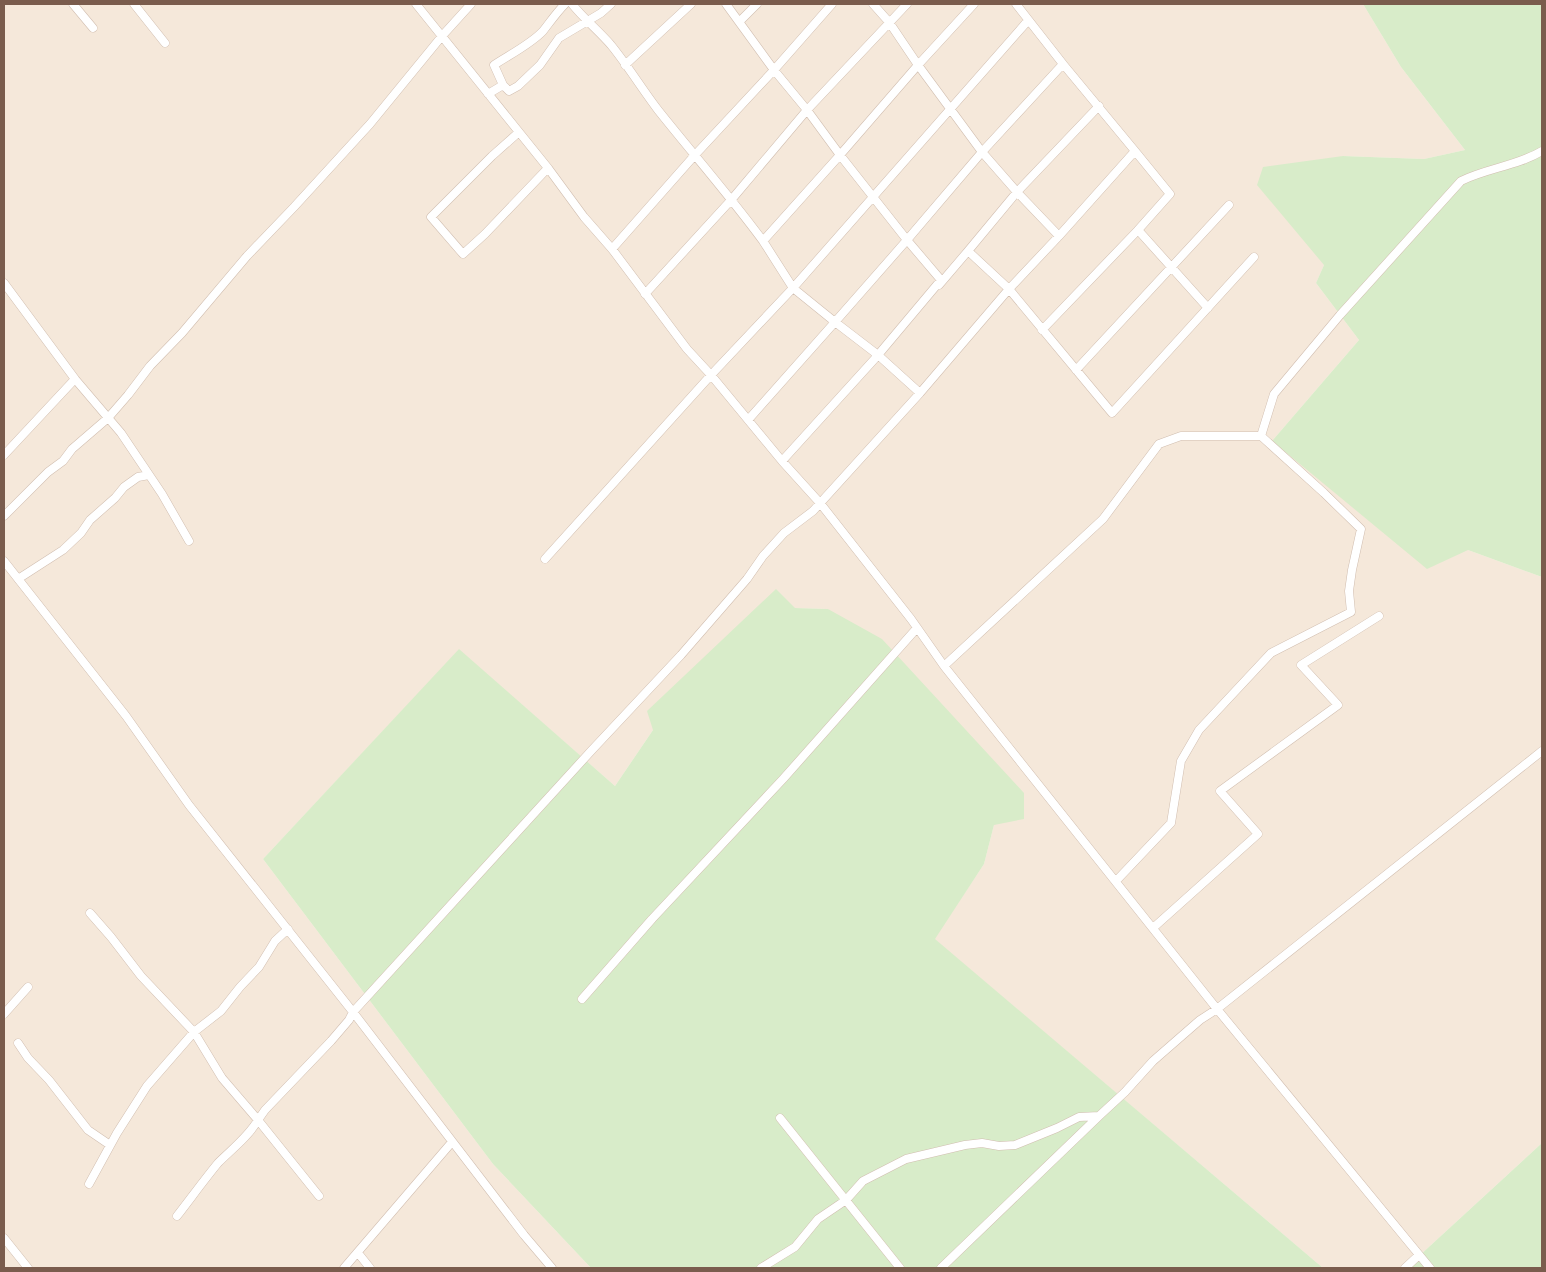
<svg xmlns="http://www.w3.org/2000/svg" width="1546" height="1272" font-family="Overpass,sans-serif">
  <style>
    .residential { fill: #f5e8da }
    .green { fill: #d8ecc9 }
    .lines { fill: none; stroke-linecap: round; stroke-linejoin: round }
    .minor-casing { stroke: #d1beb0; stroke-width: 9 }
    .minor { stroke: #fff; stroke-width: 8 }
  </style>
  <rect width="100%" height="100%" fill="#fdf6ec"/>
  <path class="residential" d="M4,4h1359l38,63 64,83 -41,9 -81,-3 -19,109 -8,18 43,57 -87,101 196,109 74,27v566l-136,125h-83l-389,-329 50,-75 10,-39 -166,-216 -33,-1 -142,122 -38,56 -156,-136 -196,209 230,305 98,104h-587z"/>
  <path class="green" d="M1363,4h179v573l-74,-27 -41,19 -155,-128 87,-101 -43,-57 8,-18 -67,-80 6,-18 80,-11 81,3 41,-9 -64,-83z
    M776,589l19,19 33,1 54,30 142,154v26l-30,6 -10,39 -49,75 388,329h-732l-98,-104 -230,-305 196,-210 156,137 38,-56 -6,-19z
    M1542,1143v125h-136z"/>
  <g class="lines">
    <g class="minor-casing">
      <path id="minor" d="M73,4l20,24
        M134,4l31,39
        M416,4l132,164 36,49 28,32 75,100 24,26 71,86 38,42 91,116 33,47 273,343 213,259
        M572,4c12,15 27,27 39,41 17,21 31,44 47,65 35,44 72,86 105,131l77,-86 67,85 34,40 -63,75 -43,-33 72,-82 75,-88 -64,-87 -29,-43 -16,-18
        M832,4l-58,66 33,40 33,45 78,-90 56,-61
        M1016,4l47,60
        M740,21l17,-17
        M625,65l66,-61
        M503,85l-9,-20c15,-10 37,-21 49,-34 7,-9 14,-19 22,-27
        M488,94l15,-9 6,6 9,-5 22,-21 19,-27 42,-25 10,-9
        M519,132l-27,24 -61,61 32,37 22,-20 63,-66
        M1135,151l35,43 -32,36
        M1059,236l-50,53 -41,-38 49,-59 -35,-40 81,-88 72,87 -76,85 -42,-44 82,-86
        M612,249l82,-93 80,-86 -48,-66
        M4,283l71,96
        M939,285l29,-34
        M645,294l87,-95 75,-89 100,-106
        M1042,330l96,-100 70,78
        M878,355l42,38
        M1076,370l153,-165
        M748,420l87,-98 -42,-34 232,-264 4,-3
        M1261,436l13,-42 66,-79 121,-134c26,-13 56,-15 81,-30
        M4,455l71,-76 46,54 41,61 27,47
        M782,461l98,-108
        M4,516l44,-44 15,-11 9,-12 36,-31 20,-23 22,-29 32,-33 65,-77 47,-49 76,-83 72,-88 29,-32
        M545,559l166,-184 82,-87 -30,-47
        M4,561l122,155 63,89 164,207 171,223 28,33
        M18,579l45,-29 18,-17 9,-13 25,-22 9,-11 14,-10 11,-2
        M944,666l159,-147 56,-75 22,-8h80l63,57 37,36 -9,41 -3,21 2,21 -80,41 -72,77 -18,31 -10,62 -55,58
        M90,913l21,24 30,39 53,56 28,46 36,42c-10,17 -26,29 -40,43 -14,17 -27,35 -41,53
        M1153,928l105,-94 -38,-43 118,-86 -37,-40 78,-49
        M582,999l70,-80 131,-140 134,-151
        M4,1014l24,-27
        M18,1043l10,15 21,22 39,50 22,15
        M780,1118l120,150
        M89,1184l28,-51 30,-47 47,-54 27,-21 19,-24 19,-20 16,-26 13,-12
        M319,1196l-61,-76 7,-10 66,-69 18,-21 4,-8 238,-261 90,-96 66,-76 16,-23 21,-23 29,-22 107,-118 89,-104 103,124 142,-156
        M4,1238l24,30
        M358,1253l12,15
        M344,1268l108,-126
        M761,1268l34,-21 23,-28 28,-19 17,-19 43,-22 59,-14 17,-2 17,3 16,-1 42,-17 22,-11 20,-1 26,-24 28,-31 47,-41 17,-11 325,-258
        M941,1268l158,-152
        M1405,1268l14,-13"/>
    </g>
    <use href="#minor" class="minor"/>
  </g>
  <rect width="1546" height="1272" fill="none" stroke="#7a5c4d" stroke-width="10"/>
</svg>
